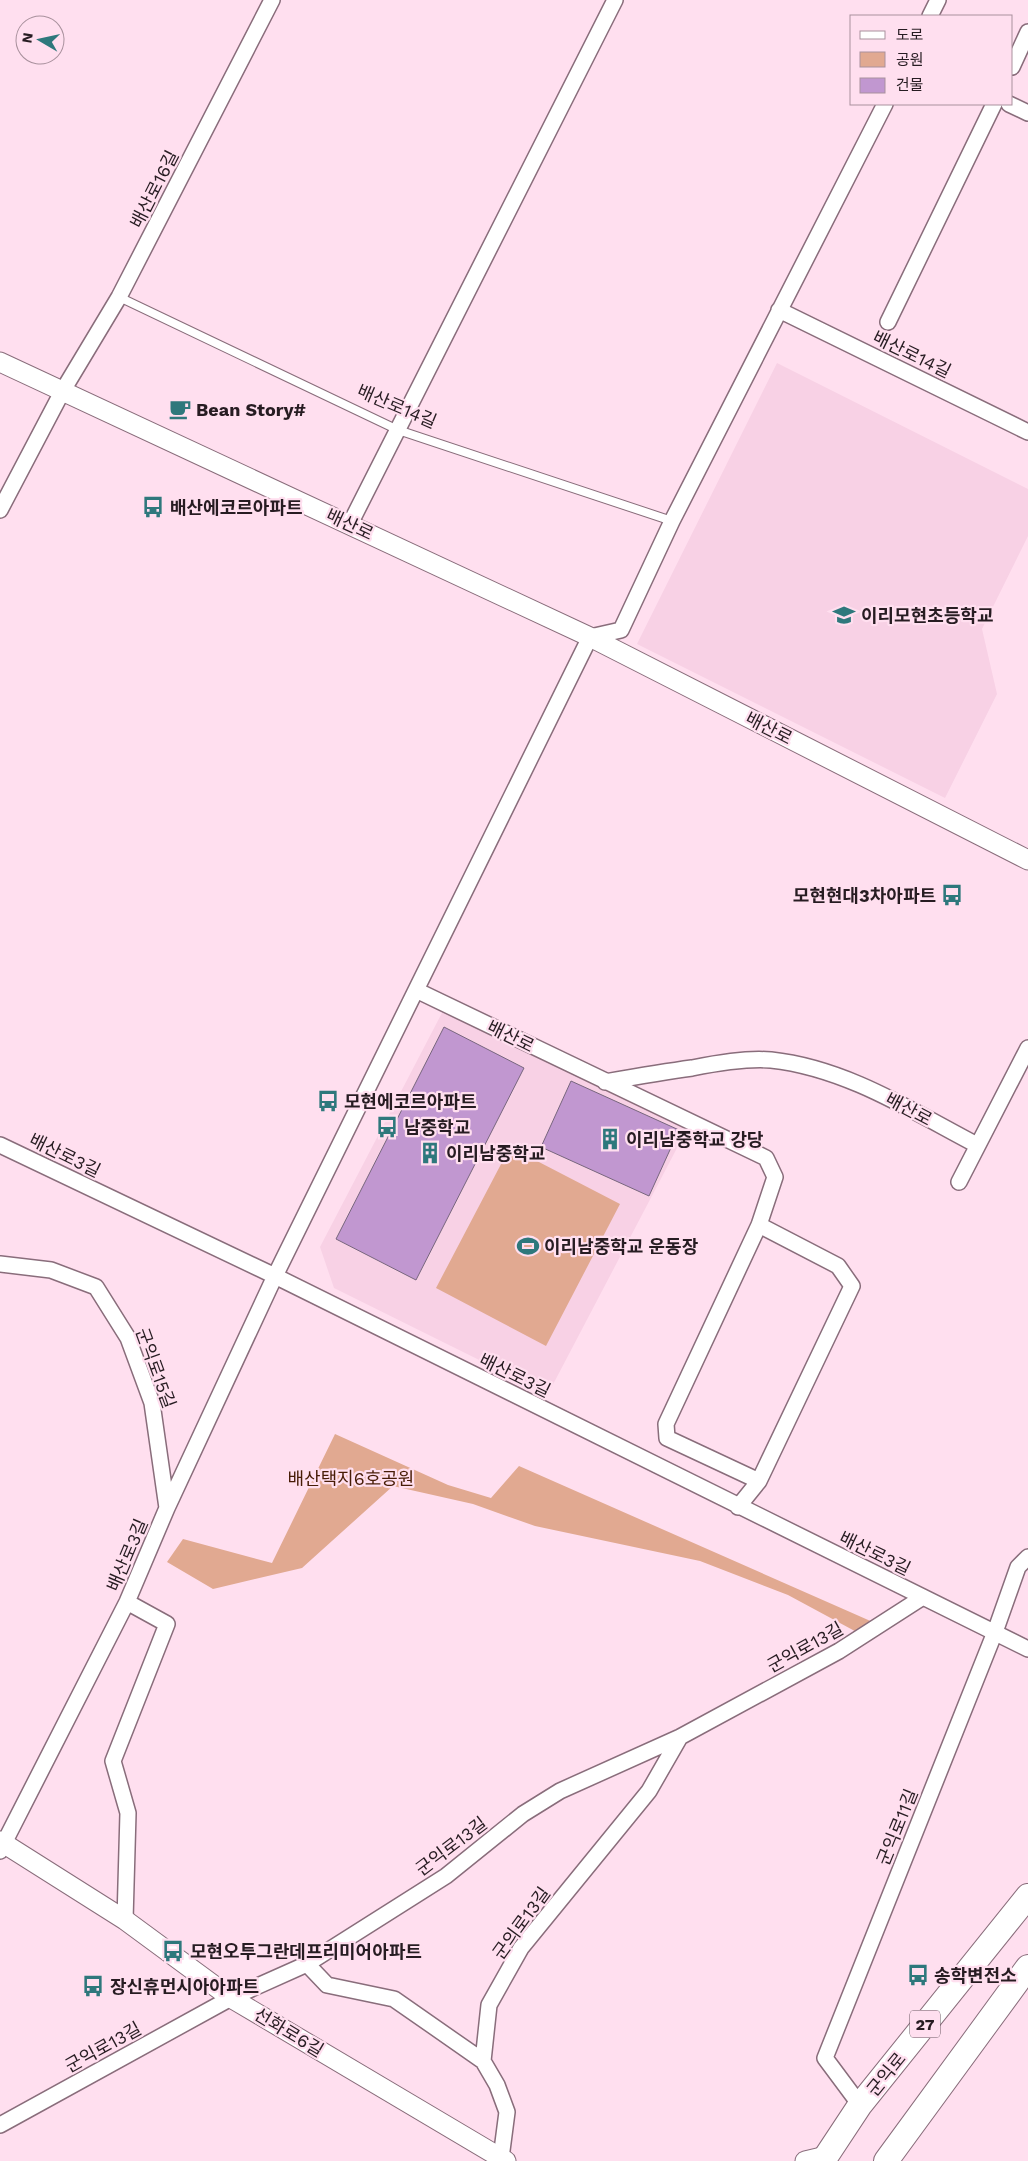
<svg xmlns="http://www.w3.org/2000/svg" width="1028" height="2161" font-family="'Work Sans','Noto Sans KR',sans-serif">
  <style>
    .built { fill: #f8d1e5 }
    .green { fill: #e1a991 }
    .building { fill: #c197d0; stroke: #77667d }
    .lines { fill: none; stroke-linecap: round; stroke-linejoin: round }
    .service-casing { stroke: #896d7b; stroke-width: 10 }
    .minor-casing { stroke: #896d7b; stroke-width: 18 }
    .tertiary-casing { stroke: #896d7b; stroke-width: 21 }
    .primary-casing { stroke: #896d7b; stroke-width: 26 }
    .service { stroke: #fff; stroke-width: 8 }
    .minor { stroke: #fff; stroke-width: 15 }
    .tertiary { stroke: #fff; stroke-width: 19 }
    .primary { stroke: #fff; stroke-width: 24 }
    .labels { text-anchor: middle; dominant-baseline: central; stroke-width: 4.5; stroke-linejoin: round; paint-order: stroke }
    .shield { fill: #ffdfef; stroke: #685660; stroke-width: 1 }
    .shield-label { font-size: 16px; font-weight: bold; fill: #271c22 }
    .street-label { font-size: 18px; fill: #271c22; stroke: #ffdfef }
    .poi-label { font-size: 18px; font-weight: bold; fill: #271c22; stroke: #ffdfef; text-anchor: start }
    .park-label { font-size: 18px; fill: #471c06; stroke: #ffdfef }
  </style>
  <rect width="100%" height="100%" fill="#ffdfef"/>
  <path class="built" d="M777,363l251,126v47l-46,93 15,65 -52,104 -308,-154z
    M444,1009l243,120 -139,265 -214,-106 -14,-41z"/>
  <path class="green" d="M510,1147l110,57 -74,142 -110,-58z
    M335,1434l113,51 43,13 28,-32 356,157 -11,13 -76,-41 -88,-34 -165,-35 -62,-22 -80,-18 -91,82 -89,21 -46,-27 16,-23 89,24z"/>
  <path class="building" d="M444,1027l80,41 -108,212 -80,-41z
    M571,1081l108,49 -30,66 -108,-49z"/>
  <g class="lines">
    <g class="service-casing">
      <path id="service" d="M119,297l279,133 274,91"/>
    </g>
    <g class="minor-casing">
      <path id="minor" d="M930,16l8,-16
        M1012,67l16,-35
        M1009,104l19,9
        M779,310l249,122
        M888,322l106,-218
        M0,510l62,-118 57,-95 153,-297
        M350,524l265,-524
        M418,991l348,167 9,19 -16,48 -93,199 1,14 92,43
        M605,1082c29,-5 58,-10 87,-14 25,-5 53,-10 79,-8 75,8 141,51 206,85
        M0,1145l275,131 753,373
        M959,1182l69,-134
        M0,1264l51,6 45,17 32,51 24,65 15,105
        M738,1507l21,-26 93,-195 -14,-20 -79,-41
        M0,1851l127,-249 40,-94 108,-232 315,-639 31,-7 51,-109 213,-417
        M125,1920l3,-107 -15,-52 54,-137 -40,-22
        M307,1964l20,21 67,14 89,62
        M860,2105l-35,-47 170,-426 23,-65 10,-10
        M0,2125l231,-127 76,-34 139,-88 77,-62 37,-23 120,-54 159,-86 84,-54
        M501,2158l6,-46 -10,-27 -14,-24 6,-56 32,-57 128,-157 31,-54"/>
    </g>
    <g class="tertiary-casing">
      <path id="tertiary" d="M0,362l590,275 438,223
        M0,1841l125,79 106,78 275,163
        M805,2161l21,-5"/>
    </g>
    <g class="primary-casing">
      <path id="primary" d="M823,2161l37,-56 168,-209
        M886,2161l142,-194"/>
    </g>
    <use href="#service" class="service"/>
    <use href="#minor" class="minor"/>
    <use href="#tertiary" class="tertiary"/>
    <use href="#primary" class="primary"/>
  </g>
  <defs>
    <g id="cafe-bare" transform="scale(1.725)"><path d="M-5.5-4.5H6V0H3Q3 3.5 0 3.5H-2.5Q-5.5 3.5-5.5 0ZM3-3.2v2h1.7v-2ZM-6 4.5H4V6H-6Z" fill="#2e787c" stroke="#ffdfef" stroke-width="2.5" paint-order="stroke"/></g>
    <g id="bus-bare" transform="scale(1.725)"><path d="M-5-6H5V4H4V6H2V4H-2V6H-4V4H-5ZM-3.5-4V0h7V-4ZM-3.5 1.2v1.5H-2V1.2ZM2 1.2v1.5H3.5V1.2Z" fill="#2e787c" stroke="#ffdfef" stroke-width="2.5" paint-order="stroke"/></g>
    <g id="school-bare" transform="scale(1.725)"><path d="M0-5L7-2L0 1L-7-2ZM-4 1L0 2.5L4 1V4Q0 6-4 4Z" fill="#2e787c" stroke="#ffdfef" stroke-width="2.5" paint-order="stroke"/></g>
    <g id="building-bare" transform="scale(1.725)"><path d="M-4-6H4V6H1V3H-1V6H-4ZM-2.5-4.3h1.7v1.8h-1.7ZM.8-4.3h1.7v1.8H.8ZM-2.5-1h1.7V.8h-1.7ZM.8-1h1.7V.8H.8Z" fill="#2e787c" stroke="#ffdfef" stroke-width="2.5" paint-order="stroke"/></g>
    <g id="stadium-bare" transform="scale(1.725)"><path d="M0-5a6.5 5 0 1 0 0 10a6.5 5 0 1 0 0-10ZM-3.5-1.8h7v3.6h-7Z" fill="#2e787c" stroke="#ffdfef" stroke-width="2.5" paint-order="stroke"/></g>
  </defs>
  <g fill-rule="evenodd">
    <use href="#cafe-bare" x="180" y="409"/>
    <use href="#bus-bare" x="153" y="507"/>
    <use href="#school-bare" x="844" y="615"/>
    <use href="#bus-bare" x="952" y="895"/>
    <use href="#bus-bare" x="328" y="1101"/>
    <use href="#bus-bare" x="387" y="1127"/>
    <use href="#building-bare" x="610" y="1139"/>
    <use href="#building-bare" x="430" y="1153"/>
    <use href="#stadium-bare" x="528" y="1246"/>
    <use href="#bus-bare" x="173" y="1951"/>
    <use href="#bus-bare" x="918" y="1975"/>
    <use href="#bus-bare" x="93" y="1986"/>
  </g>
  <g class="labels">
    <rect class="shield" x="910" y="2010.5" width="30" height="27" rx="4"/>
    <g class="shield-label">
      <text x="925" y="2024">27</text>
    </g>
    <g class="street-label">
      <text transform="translate(154 189) rotate(-63)">배산로16길</text>
      <text transform="translate(912 354) rotate(26)">배산로14길</text>
      <text transform="translate(397 406) rotate(23)">배산로14길</text>
      <text transform="translate(350 524) rotate(25)">배산로</text>
      <text transform="translate(769 728) rotate(27)">배산로</text>
      <text transform="translate(511 1036) rotate(26)">배산로</text>
      <text transform="translate(909 1109) rotate(28)">배산로</text>
      <text transform="translate(65 1155) rotate(26)">배산로3길</text>
      <text transform="translate(156 1368) rotate(70)">군익로15길</text>
      <text transform="translate(515 1375) rotate(26)">배산로3길</text>
      <text transform="translate(875 1553) rotate(26)">배산로3길</text>
      <text transform="translate(127 1555) rotate(-67)">배산로3길</text>
      <text transform="translate(805 1647) rotate(-29)">군익로13길</text>
      <text transform="translate(897 1827) rotate(-68)">군익로11길</text>
      <text transform="translate(451 1846) rotate(-37)">군익로13길</text>
      <text transform="translate(521 1923) rotate(-54)">군의로13길</text>
      <text transform="translate(289 2032) rotate(31)">선화로6길</text>
      <text transform="translate(103 2047) rotate(-29)">군익로13길</text>
      <text transform="translate(886 2074) rotate(-51)">군익로</text>
    </g>
    <g class="poi-label">
      <text x="196" y="409">Bean Story#</text>
      <text x="170" y="507">배산에코르아파트</text>
      <text x="861" y="615">이리모현초등학교</text>
      <text x="936" y="895" text-anchor="end">모현현대3차아파트</text>
      <text x="344" y="1101">모현에코르아파트</text>
      <text x="404" y="1127">남중학교</text>
      <text x="626" y="1139">이리남중학교 강당</text>
      <text x="446" y="1153">이리남중학교</text>
      <text x="544" y="1246">이리남중학교 운동장</text>
      <text x="190" y="1951">모현오투그란데프리미어아파트</text>
      <text x="934" y="1975">송학변전소</text>
      <text x="110" y="1986">장신휴먼시아아파트</text>
    </g>
    <g class="park-label">
      <text x="351" y="1478">배산택지6호공원</text>
    </g>
  </g>
  <rect x="850" y="15" width="162" height="90" fill="#ffdfef" stroke="#a9919d"/>
  <rect x="860" y="31" width="25" height="8" fill="#ffffff" stroke="#a9919d"/>
  <text x="896" y="40" font-size="15" fill="#271c22">도로</text>
  <rect x="860" y="52" width="25" height="15" fill="#e1a991" stroke="#a9919d"/>
  <text x="896" y="65" font-size="15" fill="#271c22">공원</text>
  <rect x="860" y="78" width="25" height="15" fill="#c197d0" stroke="#a9919d"/>
  <text x="896" y="90" font-size="15" fill="#271c22">건물</text>
  <g transform="translate(40 40) rotate(279)"><circle r="24" fill="#ffdfef" stroke="#a9919d"/>
  <path d="M0-4L9 19L0 12L-9 19Z" fill="#2e787c"/>
  <text y="-8" font-size="14" font-weight="bold" text-anchor="middle" fill="#271c22">N</text>
  </g>
</svg>
